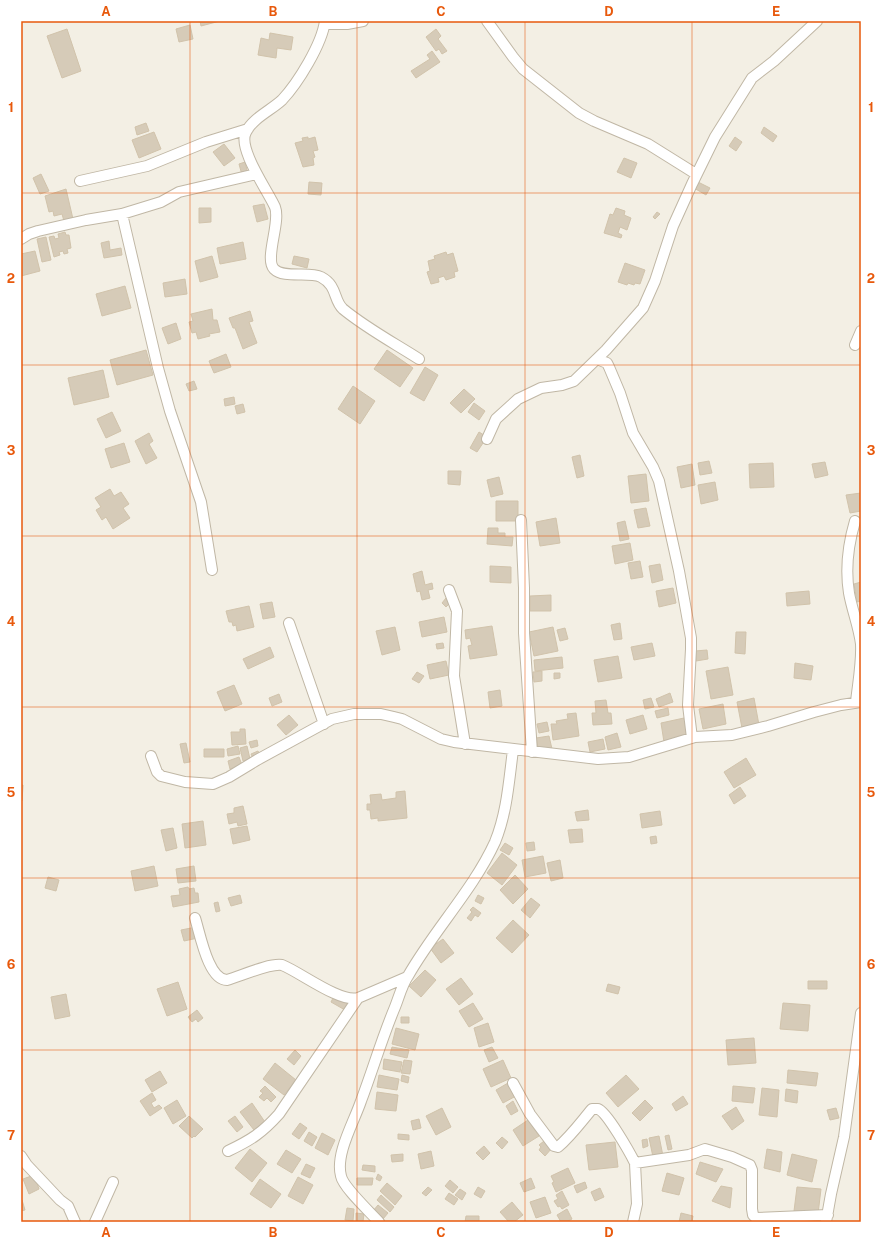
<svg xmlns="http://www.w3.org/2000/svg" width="882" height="1243" font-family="'Public Sans',sans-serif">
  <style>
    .building { fill: #d6cbb8; stroke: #d1c3ab }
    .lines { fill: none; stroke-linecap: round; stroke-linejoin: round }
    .street-casing { stroke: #c0b7a5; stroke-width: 12 }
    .street { stroke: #fff; stroke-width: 10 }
    .grid { fill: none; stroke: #e8590c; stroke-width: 1; stroke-opacity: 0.55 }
    .neatline { fill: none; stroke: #e8590c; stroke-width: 1.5 }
    .grid-label { font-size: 13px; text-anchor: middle; font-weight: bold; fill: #e8590c }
  </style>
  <rect width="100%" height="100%" fill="#f3efe4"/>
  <path class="building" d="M200,21h20l-19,5z
    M190,25l3,14 -14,3 -3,-13z
    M67,29l14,42 -19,7 -15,-42z
    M436,29l5,7 -3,3 9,12 -5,3 -3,-5 -3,2 -10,-14z
    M270,33l23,4 -2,13 -14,-2 -1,10 -18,-3 3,-17 8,2z
    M432,51l8,11 -24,16 -5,-7 19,-12 -3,-4z
    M146,123l3,8 -12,4 -2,-8z
    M764,127l13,9 -4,6 -12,-9z
    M154,132l7,17 -22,9 -7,-18z
    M308,137v2l7,-2 3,13 -5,1 2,6 -2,1 1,7 -11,2 -8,-24 8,-2 -1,-3z
    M735,137l7,5 -6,9 -7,-5z
    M224,144l11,14 -11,8 -11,-14z
    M624,158l13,5 -6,15 -14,-6z
    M245,162l3,12 -6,1 -3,-11z
    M41,174l8,17 -9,3 -7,-16z
    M309,182l13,1 -1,12 -13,-1z
    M698,182l12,6 -4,7 -12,-7z
    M66,189l7,30 -9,2 -2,-7 -8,2 -1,-5 -4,1 -4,-16z
    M264,204l4,15 -11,3 -4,-16z
    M199,208h12v14l-12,1z
    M616,208l9,3 -1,4 7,3 -4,12 -7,-3 -2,6 4,2 -1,3 -17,-5 6,-19 3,1z
    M657,212l3,2 -5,5 -2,-2z
    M65,232l1,3h3l2,13 -4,1 1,4 -4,1 -1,-3 -4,1 1,3 -6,2 -5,-20 5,-1 1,3 4,-1 -1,-4z
    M46,237l5,23 -9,2 -5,-23z
    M109,241l1,9 11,-2 1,7 -18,3 -3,-15z
    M243,242l3,17 -26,5 -3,-16z
    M35,251l5,20 -19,5v-22z
    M446,252l1,3 6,-2 5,18 -4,1 1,5 -9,3 -2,-4 -6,2 1,4 -8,2 -4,-12 3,-1 -2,-10 7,-2 -1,-3z
    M212,256l6,21 -18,5 -5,-21z
    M294,256l15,3 -2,9 -15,-4z
    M625,263l20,7 -5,14 -5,-1 -1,2 -6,-2 -1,2 -9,-3z
    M185,279l2,15 -22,3 -2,-14z
    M125,286l6,22 -29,8 -6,-22z
    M212,309l1,11h4l3,12 -11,2 1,2 -12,3 -2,-7 -4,1 -3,-11 4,-1 -2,-7z
    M250,311l3,10 -4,1 8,21 -14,6 -8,-21h-2l-4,-10z
    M176,323l5,16 -13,5 -6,-16z
    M146,350l7,25 -36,10 -7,-25z
    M387,350l26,18 -13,19 -26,-18z
    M226,354l5,13 -17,6 -5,-12z
    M425,367l13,8 -14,26 -14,-8z
    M103,370l6,27 -35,8 -6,-27z
    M194,381l3,8 -8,2 -3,-7z
    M353,386l22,15 -15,23 -22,-15z
    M464,389l11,10 -14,14 -11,-10z
    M234,397l1,7 -10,2 -1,-7z
    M474,403l11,8 -6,9 -11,-8z
    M243,404l2,8 -8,2 -2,-8z
    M112,412l9,19 -15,7 -9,-19z
    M479,432l8,5 -10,15 -7,-4z
    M149,433l4,8 -4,3 8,14 -11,6 -11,-23z
    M124,443l6,19 -19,6 -6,-19z
    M580,455l4,21 -7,2 -5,-21z
    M709,461l3,12 -12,2 -2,-12z
    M825,462l3,13 -13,3 -3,-14z
    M773,463l1,24 -24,1 -1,-24z
    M692,464l3,21 -14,3 -4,-21z
    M448,471h13l-1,14 -12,-1z
    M646,474l3,27 -18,2 -3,-27z
    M499,477l4,17 -12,3 -4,-17z
    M715,482l3,18 -17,4 -3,-19z
    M110,489l4,7 7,-4 8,12 -6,4 7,10 -17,11 -7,-12 -4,3 -6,-10 5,-3 -6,-9z
    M861,493v18l-11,2 -4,-18z
    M496,501h22v20h-22z
    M646,508l4,18 -12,2 -4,-18z
    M556,518l4,25 -20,3 -4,-24z
    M625,521l4,18 -9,2 -3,-18z
    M488,528h10v5h7v4h8l-1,9 -25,-2z
    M630,543l3,17 -18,4 -3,-18z
    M640,561l3,16 -12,2 -3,-16z
    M660,564l3,16 -11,3 -3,-17z
    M490,566l21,1v16l-21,-1z
    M422,571l3,14 7,-2 1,6 -5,1 2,8 -8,2 -2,-9 -3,1 -4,-18z
    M861,582v19l-4,1 -3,-18z
    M673,588l3,15 -17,4 -3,-16z
    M809,591l1,13 -23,2 -1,-13z
    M551,595v16h-21v-15z
    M446,598l5,4 -5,5 -4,-4z
    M272,602l3,15 -12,2 -3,-15z
    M249,606l5,21 -17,4 -1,-6 -3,1 -1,-4h-3l-3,-11z
    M444,617l3,15 -25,5 -3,-15z
    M620,623l2,16 -8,1 -3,-15z
    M492,626l5,29 -27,4 -2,-13 4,-1 -2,-7 -4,1 -1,-9z
    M395,627l5,23 -18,5 -6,-24z
    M553,627l5,24 -24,5 -5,-24z
    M565,628l3,11 -8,2 -3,-11z
    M736,632h10l-1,22 -10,-1z
    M443,643l1,5 -7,1 -1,-5z
    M652,643l3,13 -21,4 -3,-13z
    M270,647l4,10 -26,12 -5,-10z
    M707,650l1,9 -12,2 -1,-10z
    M618,656l4,22 -24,4 -4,-22z
    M562,657l1,11 -28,3 -1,-11z
    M446,661l3,14 -19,4 -3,-14z
    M795,663l18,3 -2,14 -17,-2z
    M728,667l5,28 -22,4 -5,-28z
    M542,671v10l-8,1 -1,-10z
    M417,672l7,4 -5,7 -7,-4z
    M554,673h6v5l-6,1z
    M234,685l8,19 -17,7 -8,-19z
    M500,690l2,16 -12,2 -2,-16z
    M670,693l3,9 -14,5 -3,-8z
    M279,694l3,8 -10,4 -3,-8z
    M651,698l3,9 -9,2 -2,-9z
    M754,698l5,27 -17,3 -5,-26z
    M606,700l2,13h3l1,11 -19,1 -1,-12h4l-1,-12z
    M723,704l3,20 -23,5 -4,-20z
    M668,708l1,7 -12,3 -2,-7z
    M576,713l3,23 -26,4 -2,-16h6l-1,-3 12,-2 -1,-5z
    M289,715l9,10 -12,10 -9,-10z
    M643,715l4,14 -17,5 -4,-14z
    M684,718l4,20 -24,4 -3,-19z
    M547,722l2,9 -10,2 -2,-9z
    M240,729h5l1,15 -14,1 -1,-13h9z
    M617,733l4,14 -13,3 -3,-13z
    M549,736l3,13 -13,3 -3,-14z
    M603,739l2,10 -15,3 -2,-10z
    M257,740l1,6 -7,2 -2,-6z
    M186,743l4,19 -6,1 -4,-19z
    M238,746l2,8 -12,2 -1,-7z
    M247,746l3,13 -7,2 -3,-13z
    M204,749h20v8h-20z
    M258,751l2,4 -7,3 -2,-4z
    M239,757l3,8 -12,4 -2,-8z
    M746,758l10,17 -22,13 -10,-16z
    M21,785h2l-1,16h-1z
    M740,787l6,9 -12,8 -5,-9z
    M405,791l2,27 -29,3v-3l-7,1 -1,-9h-3v-6h4l-1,-9 11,-1 1,6 14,-2v-6z
    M243,806l4,18 -9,2 -1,-4 -8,2 -2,-10 7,-1v-5z
    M588,810l1,10 -12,1 -2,-9z
    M660,811l2,14 -20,3 -2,-14z
    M203,821l3,24 -21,3 -3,-24z
    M247,826l3,14 -17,4 -3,-15z
    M173,828l4,20 -11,3 -5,-21z
    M582,829l1,13 -13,1 -2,-13z
    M656,836l1,7 -6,1 -1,-7z
    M534,842l1,8 -8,1 -1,-8z
    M505,843l8,5 -4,7 -9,-5z
    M502,853l15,12 -15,20 -15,-12z
    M543,856l3,17 -21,4 -3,-17z
    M560,860l3,18 -12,3 -4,-18z
    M154,866l4,20 -23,5 -4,-20z
    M194,866l2,15 -18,2 -2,-14z
    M515,875l13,14 -15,15 -13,-14z
    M48,877l11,3 -3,11 -11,-3z
    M188,887l1,2 5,-1 1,5h3l1,9 -26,5 -2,-11 9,-1 -1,-6z
    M240,895l2,8 -11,3 -3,-8z
    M478,895l6,3 -3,6 -6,-3z
    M531,898l9,7 -10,13 -9,-8z
    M218,902l2,9 -4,1 -2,-9z
    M473,907l8,6 -3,4 -3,-2 -4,6 -4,-3 5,-6 -2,-2z
    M513,920l16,15 -17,18 -16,-15z
    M196,927l2,11 -14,3 -3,-11z
    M443,939l11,14 -13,10 -11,-15z
    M425,970l11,10 -15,17 -12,-11z
    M461,978l12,16 -14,11 -13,-16z
    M808,981h19v8h-19z
    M178,982l9,27 -20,7 -10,-27z
    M608,984l12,3 -2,7 -12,-3z
    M66,994l4,22 -15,3 -4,-22z
    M334,996l15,8 -4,6 -14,-8z
    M473,1003l10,16 -14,8 -10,-16z
    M783,1003l27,2 -2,26 -28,-2z
    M197,1010l6,8 -5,4 -2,-3 -4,3 -4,-5z
    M401,1017h8v6h-8z
    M488,1023l6,19 -15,5 -5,-19z
    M396,1028l23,6 -4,16 -23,-6z
    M754,1038l2,25 -28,2 -2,-25z
    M392,1047l17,3 -2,8 -17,-4z
    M492,1047l6,11 -9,4 -5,-12z
    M295,1050l6,6 -7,9 -7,-6z
    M384,1059l18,3 -2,10 -17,-3z
    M404,1060l8,1 -2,13 -9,-1z
    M503,1060l8,18 -20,9 -8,-18z
    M275,1063l21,17 -12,15 -21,-16z
    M788,1070l30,3 -2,13 -29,-3z
    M160,1071l7,12 -15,9 -7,-12z
    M379,1075l20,4 -2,11 -20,-3z
    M402,1075l7,2 -1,6 -7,-2z
    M626,1075l13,14 -21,18 -12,-14z
    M508,1083l8,13 -13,7 -7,-13z
    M265,1086l11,11 -5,5 -4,-4 -3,3 -5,-4 4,-4 -3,-2z
    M733,1086l22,2 -2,15 -21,-2z
    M762,1088l17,2 -2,27 -18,-2z
    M786,1089l12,2 -1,12 -12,-2z
    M377,1092l21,3 -2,16 -21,-2z
    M152,1093l4,7 -5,3 3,5 5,-3 3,3 -12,8 -10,-15z
    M683,1096l5,8 -12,7 -4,-7z
    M177,1100l9,16 -13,8 -9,-16z
    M645,1100l8,8 -13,13 -8,-8z
    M513,1101l5,10 -7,4 -5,-9z
    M252,1103l13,19 -11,8 -14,-18z
    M736,1107l8,14 -12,9 -10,-14z
    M442,1108l9,19 -15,8 -10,-19z
    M836,1108l3,10 -9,2 -3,-10z
    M189,1116l14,13 -8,8 -1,-1 -2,2 -13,-12z
    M235,1116l8,11 -6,5 -9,-11z
    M419,1119l2,9 -8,2 -2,-9z
    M528,1120l11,16 -16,10 -10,-16z
    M300,1123l7,5 -8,11 -7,-5z
    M309,1132l8,5 -5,9 -8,-5z
    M322,1133l13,7 -7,15 -13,-7z
    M398,1134l11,1v5l-11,-1z
    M669,1135l3,14 -4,1 -3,-14z
    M659,1136l4,20 -10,1 -4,-19z
    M502,1137l6,5 -6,7 -6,-6z
    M647,1139l1,7 -5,2 -1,-8z
    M544,1141l8,7 -7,8 -6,-6 2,-3 -2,-2z
    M615,1142l3,25 -29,3 -3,-25z
    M484,1146l6,7 -7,7 -7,-7z
    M250,1149l17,14 -15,19 -17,-14z
    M767,1149l15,3 -2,20 -16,-4z
    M286,1150l15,9 -9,14 -15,-9z
    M431,1151l3,15 -13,3 -3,-15z
    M403,1154v7l-11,1 -1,-7z
    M792,1154l25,6 -5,22 -25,-7z
    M700,1162l23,7 -7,13 -20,-8z
    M306,1164l9,4 -5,10 -9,-4z
    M363,1165l12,1v6l-13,-2z
    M568,1168l7,15 -19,9 -4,-9 2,-1 -3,-6z
    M667,1173l17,5 -5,17 -17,-4z
    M378,1174l4,3 -2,4 -4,-2z
    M34,1175l5,14 -10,5 -6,-15z
    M298,1177l15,8 -10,19 -15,-8z
    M357,1178h16l-1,7h-15z
    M531,1178l4,10 -11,4 -4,-9z
    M260,1179l21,15 -10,14 -21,-14z
    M450,1180l8,7 -5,6 -8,-7z
    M585,1182l2,6 -10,5 -3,-7z
    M387,1183l15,13 -7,9 -15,-14z
    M721,1186l11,2 -2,20 -18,-7z
    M428,1187l4,3 -6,6 -4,-3z
    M478,1187l7,4 -4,7 -7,-4z
    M797,1187l24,2 -3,25 -24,-3z
    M600,1188l4,9 -9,4 -4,-9z
    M460,1189l6,4 -4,7 -7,-5z
    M562,1191l7,14 -7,4 -2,-3 -2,1 -4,-6 4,-2 -2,-4z
    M449,1193l9,6 -4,6 -9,-6z
    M381,1195l13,12 -4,5 -13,-12z
    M545,1197l6,16 -15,5 -6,-16z
    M21,1200h1l3,10 -4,1z
    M512,1202l11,13 -9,7h-5l-9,-10z
    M378,1205l10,8 -5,6 -10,-8z
    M347,1208l7,1 -1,12 -8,-1z
    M567,1209l5,10 -6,3h-5l-4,-7z
    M356,1213l8,1 -1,8 -7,-1z
    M681,1213l12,3 -1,6h-13z
    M466,1216h13v6h-14z
    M815,1219l1,3h-25z"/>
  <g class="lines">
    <g class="street-casing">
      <path id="street" d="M325,21c-3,23 -27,62 -43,79 -12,11 -29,18 -36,32 -9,16 22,59 29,75 6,15 -11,52 -1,62 10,10 35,2 47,8 17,9 12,23 22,32 23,19 51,34 76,50
        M487,21l26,36 10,12 56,44 15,8 54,23 48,30
        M325,24h22l16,-3
        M80,181l67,-15 59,-24 42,-13
        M122,214l36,154 12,43 31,91 11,68
        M21,239l8,-5 9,-3 48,-11 36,-6 39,-12 18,-10 77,-18
        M855,345l6,-14
        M597,359l10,4 2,4 11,26 13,40 20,34 6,14 20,90 12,67v11l-3,56 4,33
        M487,439l9,-20 22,-20 23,-11 21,-3 12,-4 32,-31 37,-42 12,-27 18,-55 19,-42 23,-47 37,-59 22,-17 43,-40
        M521,520l3,68v45l8,119
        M855,521c-7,24 -10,47 -6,72 3,17 10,34 12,51 1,19 -3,39 -5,58
        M449,590l8,21 -3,65 11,68
        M289,623l35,101
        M151,756l6,16 4,4 24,6 28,2 16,-7 28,-17 75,-41 22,-5h27l13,3 8,2 39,20 13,3 144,17 31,-2 66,-20 37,-2 36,-9 46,-14 27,-7 20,-3
        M195,918c5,15 13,62 32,62 14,-4 42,-17 55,-15 18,7 58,38 76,33l49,-21
        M513,1083l17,31 24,32 4,1c13,-11 23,-25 34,-38 0,0 5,0 6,0 9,3 32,44 37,54l54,-8 16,-6 27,8 18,8 2,5v39l1,6 3,3 72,-3
        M228,1151c23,-11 34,-18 51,-37l79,-116
        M21,1156l6,9 33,35 8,6 7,16
        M95,1222l18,-40
        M379,1222c-9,-10 -36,-35 -38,-46 -6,-22 13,-54 20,-75 12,-32 21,-63 34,-94 4,-10 7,-22 13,-31 26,-46 65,-86 87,-134 12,-29 14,-62 18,-92
        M633,1222l4,-18 -2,-41
        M826,1222l5,-28 13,-57 17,-124"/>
    </g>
    <use href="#street" class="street"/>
  </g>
  <path class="grid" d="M190,21v1201M357,21v1201M525,21v1201M692,21v1201M21,193h840M21,365h840M21,536h840M21,707h840M21,878h840M21,1050h840"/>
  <rect width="882" height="1243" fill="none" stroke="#ffffff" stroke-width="44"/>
  <rect x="22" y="22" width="838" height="1199" class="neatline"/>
  <g class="grid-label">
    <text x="106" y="16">A</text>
    <text x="273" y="16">B</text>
    <text x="441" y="16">C</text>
    <text x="609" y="16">D</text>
    <text x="776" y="16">E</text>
    <text x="11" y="112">1</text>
    <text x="871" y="112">1</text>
    <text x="11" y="283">2</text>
    <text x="871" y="283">2</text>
    <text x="11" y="455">3</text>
    <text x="871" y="455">3</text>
    <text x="11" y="626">4</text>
    <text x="871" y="626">4</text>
    <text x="11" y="797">5</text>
    <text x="871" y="797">5</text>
    <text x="11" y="969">6</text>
    <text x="871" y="969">6</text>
    <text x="11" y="1140">7</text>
    <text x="871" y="1140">7</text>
    <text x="106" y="1237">A</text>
    <text x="273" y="1237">B</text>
    <text x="441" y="1237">C</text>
    <text x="609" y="1237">D</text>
    <text x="776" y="1237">E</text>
  </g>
</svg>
